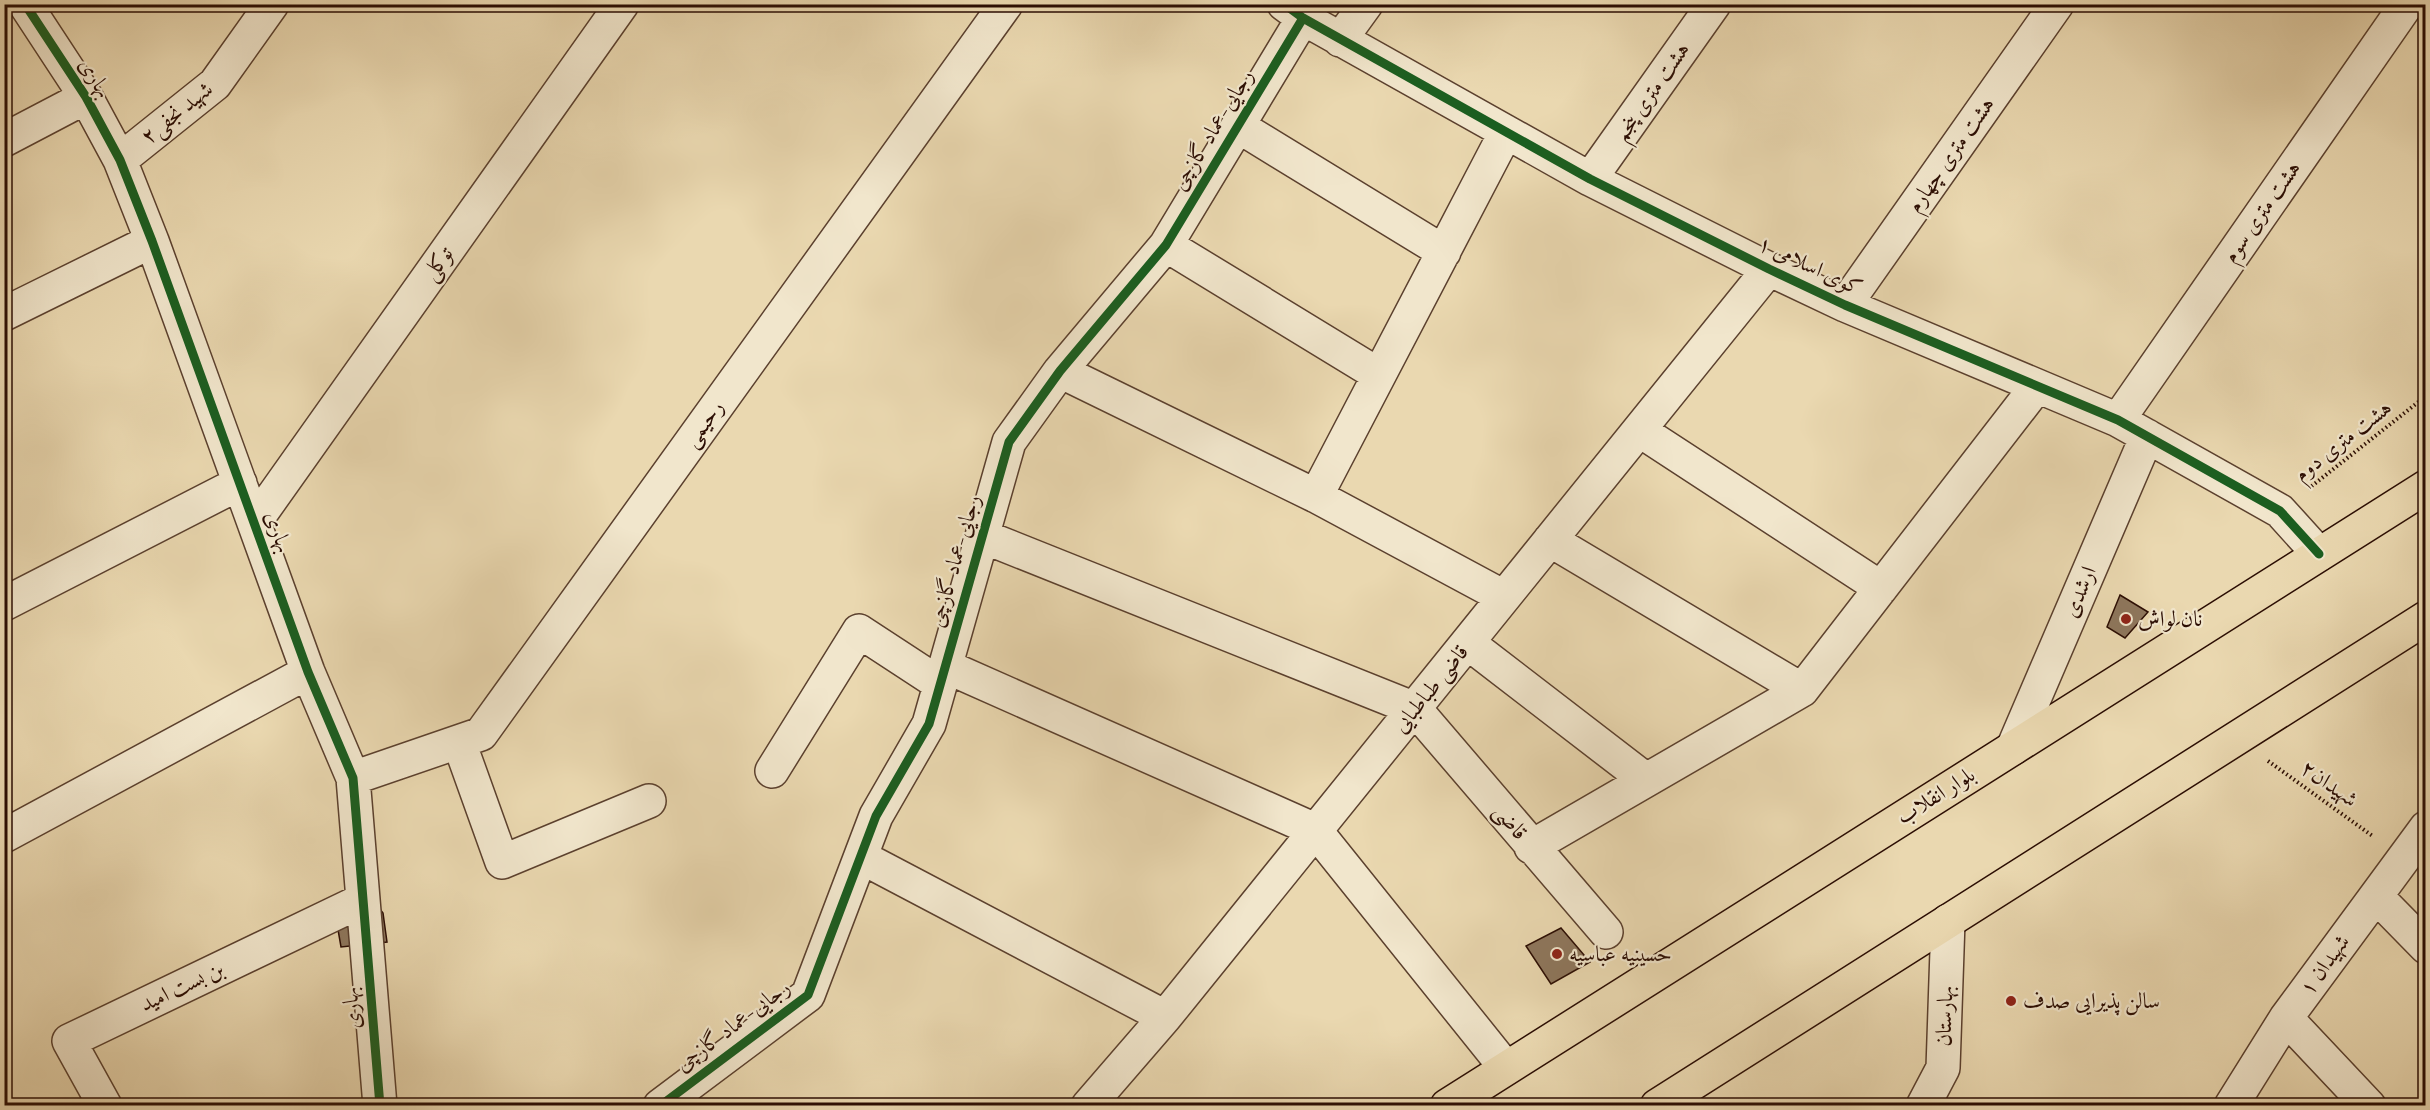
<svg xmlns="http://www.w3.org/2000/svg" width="2430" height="1110" font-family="'Libre Bodoni',Amiri,serif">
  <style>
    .building { fill: #8e775d; stroke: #2b0d03; stroke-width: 1.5 }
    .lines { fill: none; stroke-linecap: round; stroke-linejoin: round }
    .minor-casing { stroke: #5b402e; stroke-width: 36 }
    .major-casing { stroke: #2b0d03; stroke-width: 36 }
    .path { stroke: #2b0d03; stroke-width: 4; stroke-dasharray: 1.5 3; stroke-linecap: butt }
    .minor { stroke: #f1e6cc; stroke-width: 33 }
    .major { stroke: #ead8b0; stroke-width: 33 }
    .cycleway-casing { stroke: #f1e6cc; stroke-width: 13 }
    .cycleway { stroke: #1b5e20; stroke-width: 9 }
    .poi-dot { fill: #8f2418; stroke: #f1e6cc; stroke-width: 2 }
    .labels { text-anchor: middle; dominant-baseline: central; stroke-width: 4.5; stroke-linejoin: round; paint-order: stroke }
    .street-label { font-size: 22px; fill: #2b0d03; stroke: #f1e6cc }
    .poi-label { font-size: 22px; fill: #2b0d03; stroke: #f1e6cc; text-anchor: start }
  </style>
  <rect width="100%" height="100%" fill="#ead8b0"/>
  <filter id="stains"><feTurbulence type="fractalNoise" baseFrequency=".00333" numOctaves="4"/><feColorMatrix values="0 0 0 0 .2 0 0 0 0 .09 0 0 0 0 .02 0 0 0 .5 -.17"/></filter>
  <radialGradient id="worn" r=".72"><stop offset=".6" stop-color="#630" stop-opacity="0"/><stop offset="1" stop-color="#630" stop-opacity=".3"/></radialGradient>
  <path class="building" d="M2120,595l28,17 -23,26 -18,-11z
    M376,904l7,9 4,29 -46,5 -4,-23z
    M1561,928l29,34 -39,22 -25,-38z"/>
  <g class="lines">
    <g class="minor-casing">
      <path id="minor" d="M25,4l61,93 34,63 32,81 156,431 45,106 27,328
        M1284,4l19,14 287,161 179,90 76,36 273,115 162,91 39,43
        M1340,40l26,-36
        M1238,126l206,126
        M4,140l82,-43
        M120,160l95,-76 57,-80
        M1590,179l124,-175
        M1166,245l213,130
        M1845,305l212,-301
        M4,314l148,-73
        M1060,371l256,125 188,101
        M2118,420l289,-416
        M1639,430l242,158
        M1316,496l190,-364
        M254,523l368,-519
        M982,536l433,173 191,223
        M1550,540l252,150
        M4,604l236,-121
        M1468,643l178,137
        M945,666l370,164 191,238
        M459,742l43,120 147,-61
        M2013,748l134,-312
        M772,771l87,-140 81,53
        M353,778l128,-44 525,-730
        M4,836l304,-164
        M1531,847l271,-157 235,-304
        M861,857l304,160
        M2376,896l50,51
        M2286,1018l83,88
        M105,1106l-36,-65 294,-141
        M660,1106l148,-111 68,-179 53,-92 80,-282 51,-71 106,-126 137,-227
        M1088,1106l77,-89 604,-748
        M1923,1106l20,-38 5,-147
        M2231,1106l55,-88 140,-190"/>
    </g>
    <g class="major-casing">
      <path id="major" d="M1447,1106l979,-619
        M1657,1106l769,-488"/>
    </g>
    <path class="path" d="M2308,489l118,-93
      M2268,761l106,76"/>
    <use href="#minor" class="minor"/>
    <use href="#major" class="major"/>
    <g class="cycleway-casing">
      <path id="cycleway" d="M25,4l61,93 34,63 32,81 156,431 45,106 27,328
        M1284,4l19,14 287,161 179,90 76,36 273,115 162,91 39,43
        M660,1106l148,-111 68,-179 53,-92 80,-282 51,-71 106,-126 137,-227"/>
    </g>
    <use href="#cycleway" class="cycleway"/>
  </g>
  <g class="poi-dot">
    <circle cx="2126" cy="619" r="6"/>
    <circle cx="1557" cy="954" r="6"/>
    <circle cx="2011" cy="1001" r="6"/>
  </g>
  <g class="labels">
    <g class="street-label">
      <text transform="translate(95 78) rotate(58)">بهاری</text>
      <text transform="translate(1652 92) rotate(-55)">هشت متری پنجم</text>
      <text transform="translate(177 113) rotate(-39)">شهید نجفی۲</text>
      <text transform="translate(1213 130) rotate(-59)">رجایی-عماد گازچی</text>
      <text transform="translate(1951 155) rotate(-55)">هشت متری چهارم</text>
      <text transform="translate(2262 212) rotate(-55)">هشت متری سوم</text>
      <text transform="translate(438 264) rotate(-55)">توکلی</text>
      <text transform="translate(1810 266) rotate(25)">کوی اسلامی ۱</text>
      <text transform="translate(704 424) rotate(-54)">رحیمی</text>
      <text transform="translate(2343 441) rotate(-38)">هشت متری دوم</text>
      <text transform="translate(278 532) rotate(70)">بهاری</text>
      <text transform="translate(955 561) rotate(-74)">رجایی-عماد گازچی</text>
      <text transform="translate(2080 592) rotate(-67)">ارشدی</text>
      <text transform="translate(1431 689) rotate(-51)">قاضی طباطبایی</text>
      <text transform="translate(2329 784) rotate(35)">شهیدان۲</text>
      <text transform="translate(1936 796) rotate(-32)">بلوار انقلاب</text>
      <text transform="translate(1510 822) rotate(50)">قاضی</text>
      <text transform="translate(2325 965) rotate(-54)">شهیدان ۱</text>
      <text transform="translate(182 987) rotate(-25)">بن بست امید</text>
      <text transform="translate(352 1008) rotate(-95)">بهاری</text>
      <text transform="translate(1945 1016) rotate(-88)">بهارستان</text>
      <text transform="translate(733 1026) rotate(-37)">رجایی-عماد گازچی</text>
    </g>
    <g class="poi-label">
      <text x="2138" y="619">نان لواش</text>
      <text x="1569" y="954">حسینیه عباسیه</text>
      <text x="2023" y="1001">سالن پذیرایی صدف</text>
    </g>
  </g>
  <rect width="2430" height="1110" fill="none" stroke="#ead8b0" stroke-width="24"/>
  <rect x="6" y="6" width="2418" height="1098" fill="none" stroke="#2b0d03" stroke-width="3"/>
  <rect x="12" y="12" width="2406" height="1086" fill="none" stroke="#2b0d03" stroke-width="1.5"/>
  <rect width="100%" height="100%" filter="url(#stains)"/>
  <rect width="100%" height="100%" fill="url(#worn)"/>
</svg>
